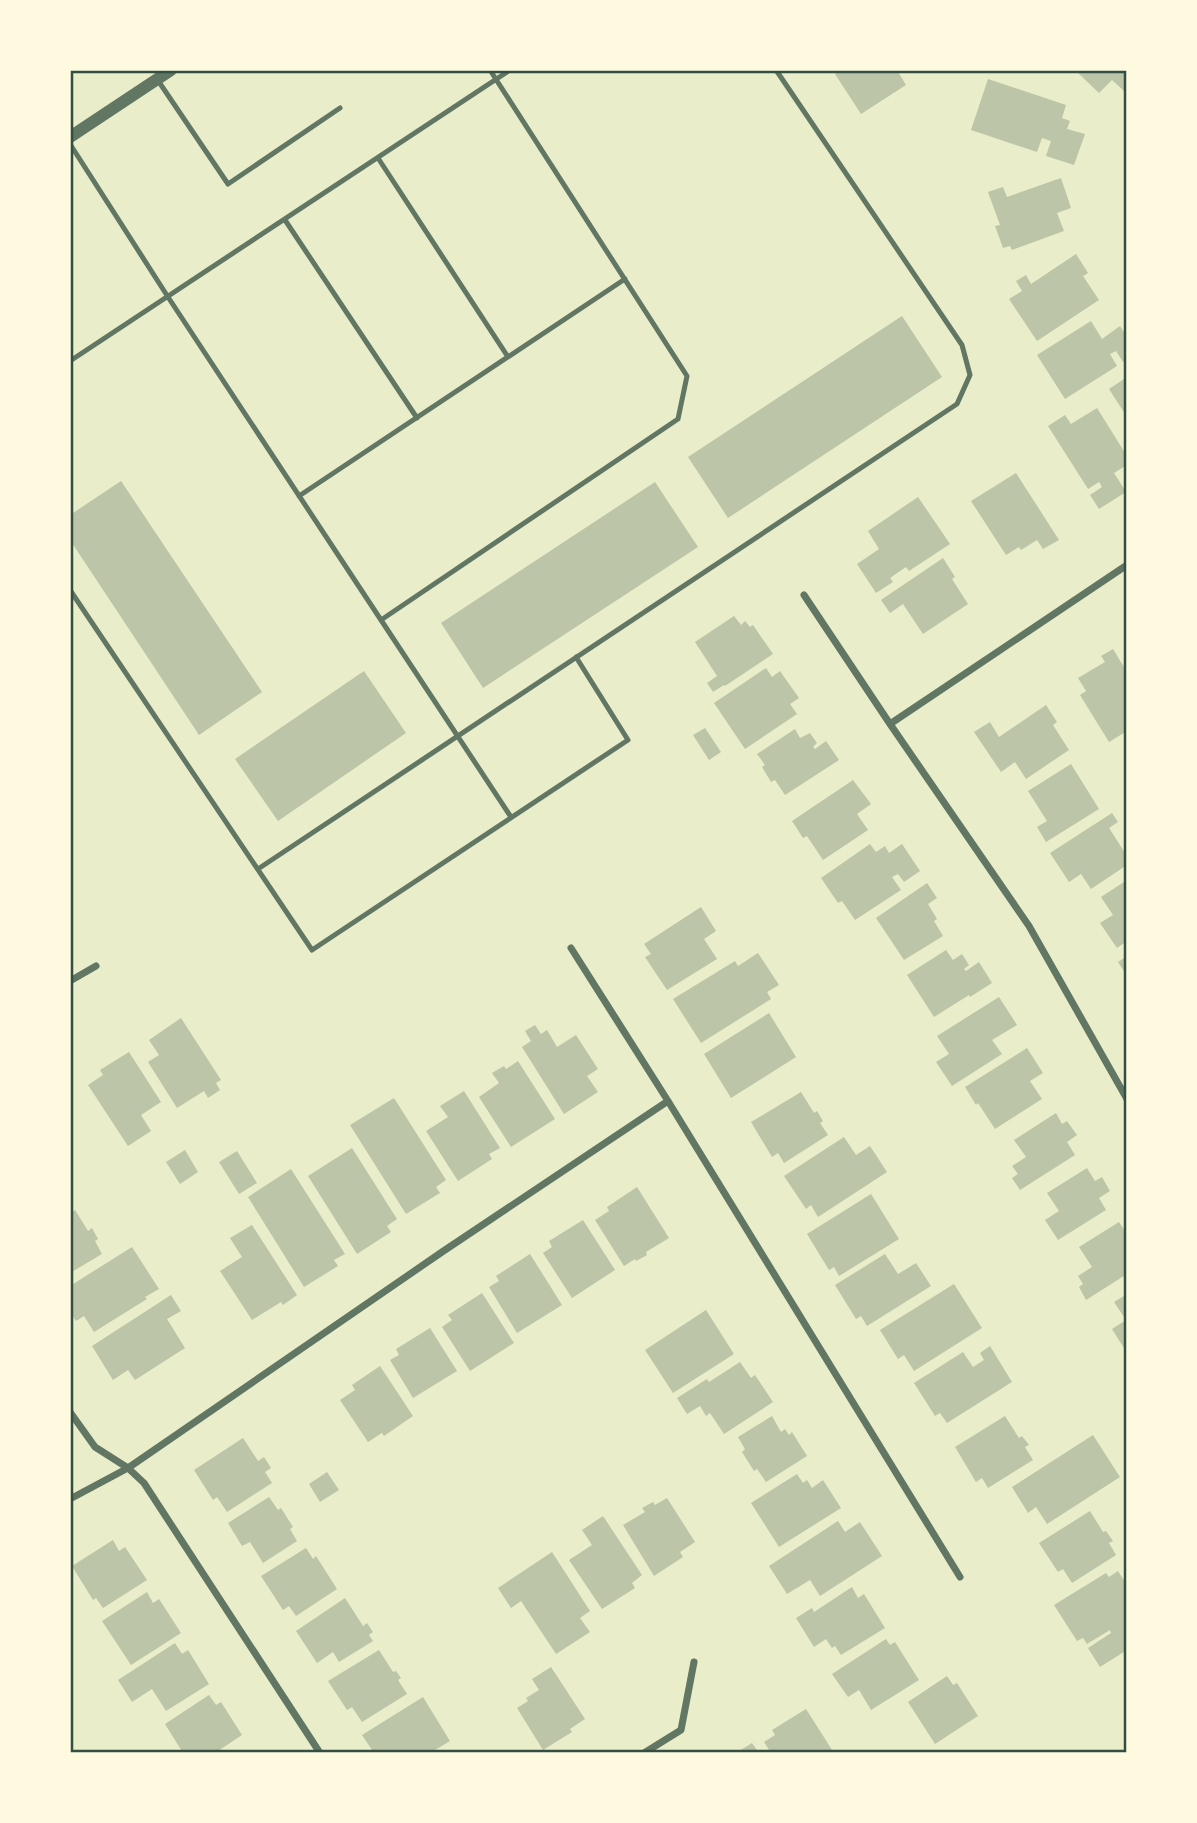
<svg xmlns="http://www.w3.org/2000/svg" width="1197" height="1823" font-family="'Alegreya Sans',sans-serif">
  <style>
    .building { fill: #bcc5a7 }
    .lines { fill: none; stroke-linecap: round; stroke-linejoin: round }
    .service { stroke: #617663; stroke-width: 5 }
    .minor { stroke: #617663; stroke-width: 7 }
    .tertiary { stroke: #617663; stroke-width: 12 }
    .neatline { fill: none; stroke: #344e41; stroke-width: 2.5 }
  </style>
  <rect width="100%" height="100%" fill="#e9edc9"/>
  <path class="building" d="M842,70h55l9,15 -45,29 -26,-40z
    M1075,70h52v18l-3,3 -12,-11 -13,13z
    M988,79l78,26 -4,13 8,3 -3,8 18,5 -11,31 -28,-9 5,-15 -9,-3 -5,14 -66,-22z
    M1061,178l10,30 -14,5 7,18 -52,19 -2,-4 -7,2 -8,-22 5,-1 -12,-33 15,-5 4,10z
    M1076,254l12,19 -5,3 16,24 -62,41 -28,-42 13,-8 -6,-10 10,-6 5,9z
    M902,316l40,61 -214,141 -40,-61z
    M1091,321l11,18 18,-13 7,11v23l-4,2 -7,-11 -6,3 7,12 -52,33 -28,-44z
    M1127,377v40l-18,-28z
    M1097,408l30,48v9l-13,8 12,19 -27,17 -9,-14 12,-8 -3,-5 -11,7 -40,-63 17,-11 6,9z
    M1016,473l43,67 -16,9 -6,-9 -16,10 -2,-3 -13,8 -35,-54z
    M121,481l141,211 -63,43 -129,-195v-25z
    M655,482l43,65 -215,141 -42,-65z
    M918,497l32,47 -41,27 -3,-4 -16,11 3,4 -17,11 -19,-29 22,-15 -11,-18z
    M943,558l12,19 -3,2 16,25 -45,30 -20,-30 -13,9 -9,-13z
    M734,616l7,9 4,-4 5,6 3,-2 20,29 -48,32 -1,-1 -11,7 -6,-9 10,-7 -22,-34z
    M1113,649l14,23v59l-18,11 -29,-47 6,-4 -8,-13 27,-16 -4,-6z
    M766,668l6,9 8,-6 19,27 -9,6 7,10 -52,35 -31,-46z
    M364,671l42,62 -128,88 -43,-62z
    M1046,705l11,17 -4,3 16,25 -43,29 -11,-17 -14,10 -27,-40 16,-10 9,15z
    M705,728l16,24 -12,8 -16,-25z
    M795,729l5,9 10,-5 7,10 -4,4 2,2 11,-8 13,19 -54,35 -10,-15 -4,2 -9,-15 3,-2 -8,-11z
    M1071,764l28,45 -53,33 -9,-15 10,-6 -19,-30z
    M853,780l18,24 -14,10 11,16 -45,30 -16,-24 -4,2 -11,-17z
    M1112,813l6,9 -9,6 18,28v9l-36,24 -10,-15 -12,8 -19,-29z
    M870,844l6,8 9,-6 4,7 13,-9 18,27 -16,11 -6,-8 -6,3 9,13 -46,30 -13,-19 -4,2 -17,-25z
    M1127,880v61l-10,7 -17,-25 13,-8 -12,-18z
    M927,883l10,15 -9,6 9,15 -3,2 9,15 -39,24 -28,-42z
    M701,907l15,24 -12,8 13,20 -50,31 -22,-33 6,-3 -7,-10z
    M946,950l7,10 9,-6 7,11 -5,4 2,2 13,-9 13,21 -22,14 -1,-2 -35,22 -27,-42z
    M758,953l21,32 -12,7 4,7 -70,44 -28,-44 62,-38 3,5z
    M1127,956v20l-9,-14z
    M999,997l18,28 -25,15 10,14 -50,32 -16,-24 13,-8 -12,-18z
    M769,1013l27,44 -65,41 -27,-44z
    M181,1018l40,62 -5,3 4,7 -12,8 -4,-7 -27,17 -29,-46 11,-7 -10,-15z
    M535,1025l6,9 6,-4 10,17 19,-12 22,34 -11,7 11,16 -34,22 -42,-67 9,-6 -6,-10z
    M1027,1048l16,25 -13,8 12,18 -47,30 -17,-26 -2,2 -11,-18z
    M129,1052l32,50 -20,13 10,16 -23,15 -40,-61 15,-10 -3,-5z
    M518,1061l37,58 -44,28 -32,-50 20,-14 -7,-10 12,-7 2,3z
    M464,1091l36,57 -11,6 3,5 -34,22 -32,-50 22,-14 -8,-11z
    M801,1092l13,21 3,-2 6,10 -3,2 8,12 -44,28 -6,-10 -6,4 -21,-35z
    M394,1098l52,82 -10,7 4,6 -34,21 -56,-89z
    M1056,1113l6,11 5,-3 10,14 -10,7 8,13 -55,35 -8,-12 6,-4 -6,-8 14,-9 -12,-17z
    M844,1137l12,18 14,-9 17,26 -69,45 -7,-12 -5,4 -22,-33z
    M352,1148l45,71 -10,7 4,6 -34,22 -49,-78z
    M185,1150l13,22 -18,12 -14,-22z
    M237,1151l20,32 -18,11 -20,-32z
    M1087,1168l8,13 7,-4 8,14 -11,7 7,12 -48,30 -13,-20 14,-9 -12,-18z
    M291,1169l54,85 -11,6 4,6 -34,21 -56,-90z
    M637,1187l32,51 -23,14 1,3 -11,6 -1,-2 -11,7 -29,-46 14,-9 -2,-4z
    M871,1194l28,45 -60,37 -5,-9 -5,3 -22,-36z
    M75,1210l13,21 4,-3 6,11 -3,2 7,13 -32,19v-60z
    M583,1220l32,50 -43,28 -29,-45 9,-6 -3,-6z
    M1119,1222l8,12v40l-41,26 -7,-13 4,-3 -5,-8 14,-9 -13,-20z
    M252,1225l45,70 -14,10 -2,-3 -29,18 -32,-49 22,-14 -12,-19z
    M132,1247l27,42 -14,8 2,2 -53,33 -10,-16 -8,5 -6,-9v-26z
    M530,1254l32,51 -45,28 -28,-46 10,-6 -3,-5z
    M885,1254l13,20 18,-11 15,23 -64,40 -6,-10 -5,3 -21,-34z
    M954,1284l28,44 -68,43 -10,-16 -6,4 -18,-29z
    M482,1293l32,50 -44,28 -28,-44 10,-7 -4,-5z
    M1127,1294v59l-15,-24 14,-9 -12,-18z
    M171,1295l10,16 -14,8 18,29 -50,32 -7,-10 -15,10 -21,-34z
    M706,1310l28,44 -61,39 -28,-43z
    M430,1328l27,43 -44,27 -23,-38 9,-5 -3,-6z
    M990,1346l22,36 -65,41 -7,-10 -5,3 -21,-33 49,-31 10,15 11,-7 -4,-7z
    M740,1362l11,16 4,-3 18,27 -49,32 -14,-21 -4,3 -6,-10 -13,8 -10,-16 30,-19 2,3z
    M380,1366l33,50 -29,20 -2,-3 -14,9 -28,-42 15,-10 -3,-5z
    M772,1416l9,16 4,-3 4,6 3,-3 15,24 -41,26 -9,-13 -3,2 -12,-19 3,-3 -7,-12z
    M1005,1416l14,22 3,-2 7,9 -4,2 8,13 -45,28 -6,-10 -6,4 -21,-35z
    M1093,1435l27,42 -73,47 -11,-17 -8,6 -16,-26z
    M243,1438l15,23 6,-4 7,11 -6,4 7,11 -45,29 -10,-15 -4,3 -19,-30z
    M327,1472l12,18 -19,12 -11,-18z
    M797,1474l6,9 4,-3 5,8 11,-8 18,28 -62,39 -28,-44z
    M269,1497l9,13 3,-2 12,19 -3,2 7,12 -34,22 -13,-21 -8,4 -14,-23z
    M667,1498l28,44 -15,10 3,5 -29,19 -31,-51 22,-13 -3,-4 11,-6 2,3z
    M1090,1511l13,21 3,-1 7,10 -4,2 7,12 -44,28 -9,-14 -5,3 -19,-29z
    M603,1516l39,59 -10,8 3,5 -33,21 -33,-49 23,-15 -10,-15z
    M838,1521l7,11 15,-10 22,34 -62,40 -10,-16 -23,14 -18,-28z
    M113,1540l6,11 6,-4 22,33 -44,28 -7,-10 -3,2 -21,-34z
    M306,1548l7,11 3,-3 21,33 -41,27 -7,-10 -6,4 -22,-34z
    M552,1552l38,59 -10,7 10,14 -34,22 -35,-53 -10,7 -13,-20z
    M1118,1571l9,14v65l-27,17 -12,-19 23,-15 -1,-3 -23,14 -4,-6 -6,3 -23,-36 52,-32 3,4z
    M852,1587l6,11 6,-4 21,34 -44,27 -6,-9 -3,2 -6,-9 -12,8 -18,-29 16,-10 2,4z
    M147,1592l6,11 6,-4 22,34 -50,32 -29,-44z
    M345,1598l18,28 4,-3 6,9 -4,3 4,6 -34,21 -6,-10 -16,11 -21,-32z
    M886,1639l4,6 5,-3 24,38 -48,30 -12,-20 -11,7 -16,-23z
    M175,1643l7,11 6,-4 21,34 -43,27 -14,-22 -20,13 -14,-22z
    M379,1650l14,22 3,-1 5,7 -3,2 9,14 -45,28 -10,-15 -5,3 -19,-29z
    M551,1667l34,52 -15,10 2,3 -29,18 -26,-42 11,-7 -2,-3 13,-8 -7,-11z
    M947,1676l6,9 4,-2 21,33 -43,28 -27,-42z
    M209,1695l7,10 5,-3 21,33 -27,18h-32l-18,-29z
    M423,1697l27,44 -20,12h-56l-12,-18z
    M806,1709l28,44h-63l-7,-11 11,-7 -3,-5z
    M752,1743l7,10h-23z"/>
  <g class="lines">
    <path class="service" d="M157,79l71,105 112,-76
      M70,144l98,153 213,323 297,-201 9,-43 -197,-306
      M378,158l130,199
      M285,220l132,198
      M70,361l440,-291
      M299,496l326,-217
      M70,590l242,360 316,-210 -52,-83
      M381,620l130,197
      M258,869l699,-465 13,-29 -8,-30 -186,-275"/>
    <path class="minor" d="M804,595l86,129 139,202 98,173
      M890,724l237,-159
      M571,948l97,153 292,476
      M70,981l26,-15
      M70,1412l25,35 33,21 16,15 176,270
      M70,1499l58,-31 314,-216 226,-151
      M644,1753l37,-23 13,-68"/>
    <path class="tertiary" d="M70,137l101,-67"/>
  </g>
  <rect width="1197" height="1823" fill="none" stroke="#fefae0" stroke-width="144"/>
  <rect x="72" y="72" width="1053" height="1679" class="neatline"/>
</svg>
